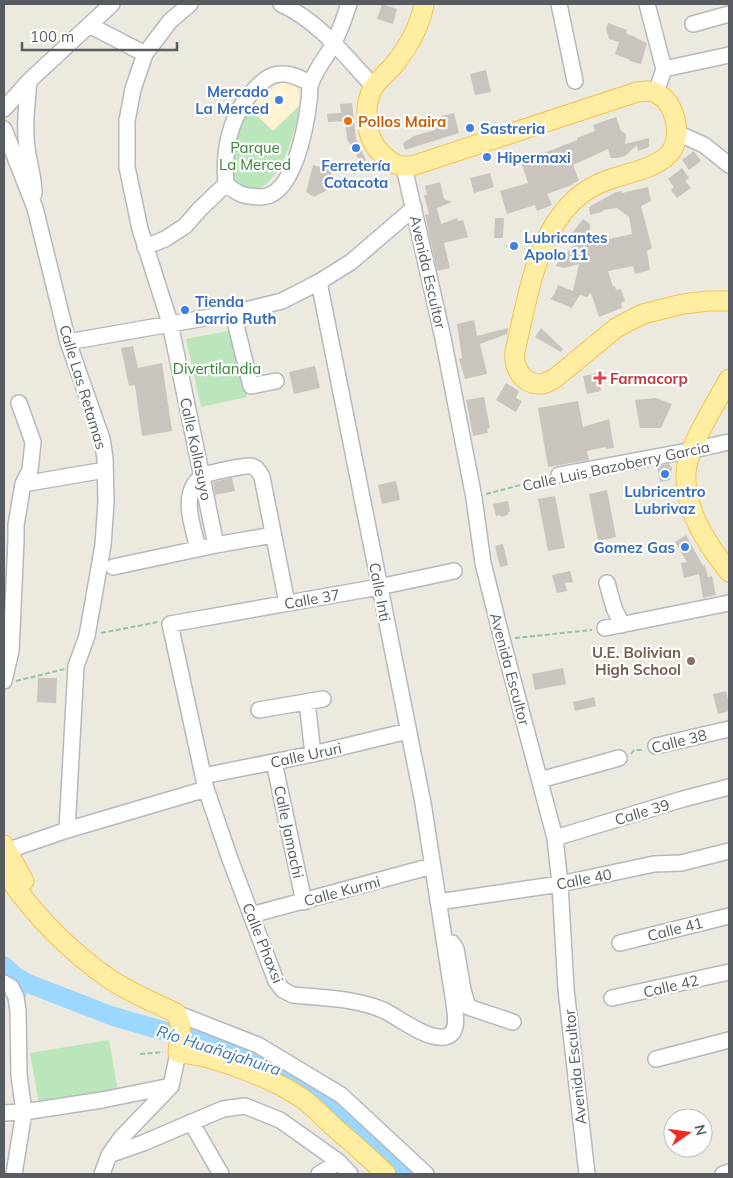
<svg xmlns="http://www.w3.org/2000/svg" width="733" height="1178" font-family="Mulish,sans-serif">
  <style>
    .commercial { fill: #fff3d1 }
    .green { fill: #bbe5ba }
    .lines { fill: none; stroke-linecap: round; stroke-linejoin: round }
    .stream { stroke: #9cd7ff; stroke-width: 3 }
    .river { stroke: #9cd7ff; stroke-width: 19 }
    .building { fill: #c9c5be }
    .minor-casing { stroke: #b5b8bd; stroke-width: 18 }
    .major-casing { stroke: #f5c14f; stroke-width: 21 }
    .path { stroke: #92c6a0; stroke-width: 2; stroke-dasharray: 5 2.5; stroke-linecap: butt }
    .minor { stroke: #fff; stroke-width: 15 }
    .major { stroke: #ffeda1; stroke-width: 19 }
    .shop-dot { fill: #3f7fe0; stroke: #fff; stroke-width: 2 }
    .food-dot { fill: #e8710a; stroke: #fff; stroke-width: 2 }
    .health-dot { fill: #e0444e; stroke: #fff; stroke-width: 2 }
    .education-dot { fill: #8d6e63; stroke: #fff; stroke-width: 2 }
    .labels { text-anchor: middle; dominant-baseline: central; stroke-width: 4.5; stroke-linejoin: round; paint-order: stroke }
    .shop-label { font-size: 15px; font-weight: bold; fill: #366cbe; stroke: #fff; text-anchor: start }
    .food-label { font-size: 15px; font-weight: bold; fill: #c56008; stroke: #fff; text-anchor: start }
    .park-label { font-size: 15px; fill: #328633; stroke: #fff }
    .street-label { font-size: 15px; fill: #585c61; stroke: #fff }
    .health-label { font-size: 15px; font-weight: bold; fill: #be3a42; stroke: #fff; text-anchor: start }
    .education-label { font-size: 15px; font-weight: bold; fill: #785e54; stroke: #fff; text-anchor: end }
    .water-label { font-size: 16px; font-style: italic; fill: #3878b3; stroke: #fff }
  </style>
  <rect width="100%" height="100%" fill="#ece9df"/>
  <path class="commercial" d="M282,81l13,4 4,8v13l-26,25 -24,-23z"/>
  <path class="green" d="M299,106c-1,21 -17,69 -36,80 -11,8 -22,1 -32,-5l-2,-32 20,-41 24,23z
    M233,330l14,67 -46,10 -15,-68z
    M109,1040l9,51 -79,13 -9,-51z"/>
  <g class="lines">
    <path class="stream" d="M23,1003l4,-20"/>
    <path class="river" d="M4,966l11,10 12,7 85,33 97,28 75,27 35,21 91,82"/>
  </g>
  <path class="building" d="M382,4l15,5 -4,15 -16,-5z
    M608,23l19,7 -1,3 21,10 -6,21 -12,-3 1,-1 -15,-6 4,-12 -10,-3 -3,-11z
    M486,70l5,22 -16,3 -5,-21z
    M352,103l4,36 11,23 -5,3 -15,-26 -2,-18 -17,1 -1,-8 14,-1 -1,-9z
    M454,113l5,20 -54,17 -2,-7 11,-7 21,-6v-7l4,-2 -1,-3 3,-1v-1z
    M616,117l5,14 5,3 -1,10 24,-6v9l-11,4 -1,-6 -12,11 -8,2h-6l-3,-9 -35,16 6,16 -6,2 -1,2 -25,9 5,11 -15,6 -2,-6 -28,9 -7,-23 28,-8 -7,-21 56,-22v-2l18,-7 -2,-6z
    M694,151l7,10 -12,9 -7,-10z
    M313,165l19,5 -5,20 -13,7 -8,-5z
    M682,168l7,10 -4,3 6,7 -14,10 -6,-8 3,-3 -6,-8z
    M490,173l4,14 -20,6 -4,-15z
    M440,182l4,17 8,3 -15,6 4,16 16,-6 1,3 5,-1 5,17 -24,6 6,25 -13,3 -12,-56 4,-1 -5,-19h3l-2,-9z
    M648,187l3,14 -10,5 11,42 -5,3 3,19 -15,4 -2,-8 -25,5 5,16 2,-1 1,4 5,-1 4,12 -4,2 1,5 -23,9 -8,-24 -4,4 -7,-2 -10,15v-3l-20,-8 4,-4 4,-10 15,6 6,-27 -15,4 -8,-2 6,-13 4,1 7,-8 -4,-9 14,-18 7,5 1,19 41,-9 -3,-17 -12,-9 -14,2 -1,2 -12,3 -1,-8 27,-15 6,-1v2z
    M495,218h9l-1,20h-9z
    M474,320l3,16 31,-8v2l-1,4 -27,10 7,30 -22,5 -6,-20 3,-1 -5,-34z
    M541,328l22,21 -2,3 -26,-15z
    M133,346l5,22 24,-5 10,68 -30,5 -7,-51 -6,1 -8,-38z
    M315,366l5,22 -26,6 -5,-22z
    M597,373l4,18 -14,3 -4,-18z
    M506,383l13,8 -3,7 6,3 -6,11 -20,-12z
    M484,397l6,31 -3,1 1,4 -15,3 -7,-36z
    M656,398l16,6 -11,24h-21l-5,-28z
    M578,401l5,26 26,-8 5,29 -8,1v-2l-19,4 2,9 -41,7 -10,-59z
    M669,464l3,4 -2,12 -10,2 -3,-16z
    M232,478l3,13 -20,4 -2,-13z
    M396,481l4,19 -18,4 -4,-19z
    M607,490l9,47 -18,4 -9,-47z
    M555,496l10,52 -17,3 -10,-52z
    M508,501l2,11h-2v3l-7,2 -1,-2 -4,1 -3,-12z
    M686,535l17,31 2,-1 3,12 4,-1 4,19 -13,3 -4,-24 -15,4 -3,-15 6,-1 -12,-20z
    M503,544l5,21 -8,2 -5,-21z
    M570,571l3,11 -8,1 2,8 -10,2 -5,-18z
    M563,668l3,16 -31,6 -3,-16z
    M38,678h19l-1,25 -19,-1z
    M726,691l2,8 1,-1v13l-11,3 -5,-20z
    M594,697l2,9 -21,5 -2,-9z"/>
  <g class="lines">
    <g class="minor-casing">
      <path id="minor" d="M190,4l-20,17 -25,33 -12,35 -6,32v46l13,62 30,94 46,222
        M281,4c39,18 64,52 93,83
        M559,4l16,77
        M647,4l17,65 -8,24
        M693,24l36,-10
        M89,25l56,29
        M664,69l65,-14
        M29,81c-2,22 -5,45 -2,67 2,15 7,30 7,46
        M310,83c-9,-4 -18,-10 -29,-9 -11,0 -18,7 -25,14 -26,25 -33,62 -30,96 13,11 17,12 34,13 34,1 46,-71 49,-96 1,-5 0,-13 2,-18 5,-14 16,-27 23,-40 6,-13 11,-26 15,-39
        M4,109l25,-28 83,-77
        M4,129l31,79 33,134 34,97 3,19 1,44 -3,43 -16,91 -11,30 -9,164
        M677,133l27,12 25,20
        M404,167l39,171 31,160 9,65 19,76 53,199 5,46 6,105 21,185
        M145,247l20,-8 20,-13 15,-17 26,-25
        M319,282l104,521 31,200c1,10 6,31 -9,34 -19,3 -45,-19 -62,-27 -29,-12 -60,-12 -90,-15l-10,-5 -7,-9 -46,-122 -24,-70 -36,-165 209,-37 75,-16
        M233,313l18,73 25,-5
        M68,342l165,-29 49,-12 37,-19 32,-20 63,-54
        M559,475l134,-25 36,-8
        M23,484l82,-14
        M198,549c-4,-19 -15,-46 -4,-64 1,-3 6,-7 8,-9 5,-3 44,-11 49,-10 6,1 8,6 11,11l25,126
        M113,567l103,-22 57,-10
        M607,583l7,25 8,17
        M605,628l124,-25
        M4,681l7,-30 5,-111v-15l7,-41 7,-14 3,-28 -14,-39
        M307,702l6,52
        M259,710l64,-11
        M656,746l73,-17
        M274,762l30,140
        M203,776l110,-22 95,-23
        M540,780l79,-22
        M555,838l128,-39 46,-12
        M6,851l61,-21 139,-41
        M438,902l122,-18 94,-20 27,-1 48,-12
        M251,915l181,-49
        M445,942l7,1 4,6 7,41 5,17 45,15
        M620,943l109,-27
        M4,983l7,4 5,10 2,14 1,64 5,37 -10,62
        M612,998l117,-26
        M176,1013l82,32 83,50 85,79
        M656,1059l73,-19
        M4,1113l20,-1 78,-12 69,-14
        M191,1122l30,52
        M109,1155l34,-12 80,-34 22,-3 35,14 59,42 11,12
        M102,1174l7,-19 12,-17 50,-52 7,-33
        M319,1174l20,-12
        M723,1174l6,-2"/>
    </g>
    <g class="major-casing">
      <path id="major" d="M424,4c-4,23 -16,43 -30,61 -7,8 -16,15 -21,23 -10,18 -8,50 8,65 11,11 17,15 34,12l222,-73c7,-1 13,-2 19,1 19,9 26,40 16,57 -12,20 -54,24 -74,34 -60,28 -69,110 -83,167 -2,17 8,34 27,33 4,-1 8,-3 12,-5l62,-51 13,-7 14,-7 40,-10 25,-3h21
        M729,379c-13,24 -41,67 -43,93 -2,38 21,72 43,100
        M4,845l20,36
        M4,871c29,43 64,79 107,109 20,13 44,23 65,33l5,12 -3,28c32,1 99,27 125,46 12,9 21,19 32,29 17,15 35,30 51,46"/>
    </g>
    <path class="path" d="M486,494l61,-16
      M101,633l57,-11
      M515,638l77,-8
      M16,681l49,-12
      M631,754l3,-4h10
      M140,1054l23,-2"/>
    <use href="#minor" class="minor"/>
    <use href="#major" class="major"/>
  </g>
  <g class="shop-dot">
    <circle cx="279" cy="100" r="5"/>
    <circle cx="470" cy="128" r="5"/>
    <circle cx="356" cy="148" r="5"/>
    <circle cx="487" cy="157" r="5"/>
    <circle cx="514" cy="246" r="5"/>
    <circle cx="185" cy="310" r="5"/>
    <circle cx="665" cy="474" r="5"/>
    <circle cx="685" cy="547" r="5"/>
  </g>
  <circle class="food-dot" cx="348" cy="121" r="5"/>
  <path class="health-dot" d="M597.5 370.5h5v5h5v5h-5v5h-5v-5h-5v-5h5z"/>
  <circle class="education-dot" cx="691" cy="661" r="5"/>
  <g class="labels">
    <g class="shop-label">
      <text x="269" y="91" text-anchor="end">Mercado<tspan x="269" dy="17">La Merced</tspan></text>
      <text x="480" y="128">Sastreria</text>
      <text x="497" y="157">Hipermaxi</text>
      <text x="356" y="165" text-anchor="middle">Ferretería<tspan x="356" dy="17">Cotacota</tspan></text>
      <text x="524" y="237">Lubricantes<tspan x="524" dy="17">Apolo 11</tspan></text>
      <text x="195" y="301">Tienda<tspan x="195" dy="17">barrio Ruth</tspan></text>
      <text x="665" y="491" text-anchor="middle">Lubricentro<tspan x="665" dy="17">Lubrivaz</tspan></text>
      <text x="675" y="547" text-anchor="end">Gomez Gas</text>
    </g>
    <g class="food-label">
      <text x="358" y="121">Pollos Maira</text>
    </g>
    <g class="park-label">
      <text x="255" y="147">Parque<tspan x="255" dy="17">La Merced</tspan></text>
      <text x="217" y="368">Divertilandia</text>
    </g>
    <g class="street-label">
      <text transform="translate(428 272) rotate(77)">Avenida Escultor</text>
      <text transform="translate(83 387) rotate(73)">Calle Las Retamas</text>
      <text transform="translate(196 449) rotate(78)">Calle Kollasuyo</text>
      <text transform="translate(616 466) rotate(-12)">Calle Luis Bazoberry Garcia</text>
      <text transform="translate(380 592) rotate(79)">Calle Inti</text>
      <text transform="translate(312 599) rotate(-10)">Calle 37</text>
      <text transform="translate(510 669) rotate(75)">Avenida Escultor</text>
      <text transform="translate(679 741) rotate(-14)">Calle 38</text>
      <text transform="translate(306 755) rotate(-12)">Calle Ururi</text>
      <text transform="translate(642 812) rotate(-17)">Calle 39</text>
      <text transform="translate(289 832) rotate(78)">Calle Jamachi</text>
      <text transform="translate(584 879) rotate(-11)">Calle 40</text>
      <text transform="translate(342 891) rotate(-15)">Calle Kurmi</text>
      <text transform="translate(675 929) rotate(-14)">Calle 41</text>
      <text transform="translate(263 943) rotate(68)">Calle Phaxsi</text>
      <text transform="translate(671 986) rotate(-13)">Calle 42</text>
      <text transform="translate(575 1067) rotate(-96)">Avenida Escultor</text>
    </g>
    <g class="health-label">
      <text x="610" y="378">Farmacorp</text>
    </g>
    <g class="education-label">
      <text x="681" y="652">U.E. Bolivian<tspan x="681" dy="17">High School</tspan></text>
    </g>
    <g class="water-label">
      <text transform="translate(219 1050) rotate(18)">Río Huañajahuira</text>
    </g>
  </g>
  <rect width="733" height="1178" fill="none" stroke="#585c61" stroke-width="10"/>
  <g transform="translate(688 1133) rotate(76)"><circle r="24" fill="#ffffff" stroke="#bcbec0"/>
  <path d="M0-4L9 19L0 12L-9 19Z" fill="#ee2c23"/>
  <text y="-8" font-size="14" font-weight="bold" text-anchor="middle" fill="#585c61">N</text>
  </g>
  <path d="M22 42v8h155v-8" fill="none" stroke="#585c61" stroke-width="2.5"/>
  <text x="30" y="42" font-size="15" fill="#585c61" stroke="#ffffff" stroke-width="4" paint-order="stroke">100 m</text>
</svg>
